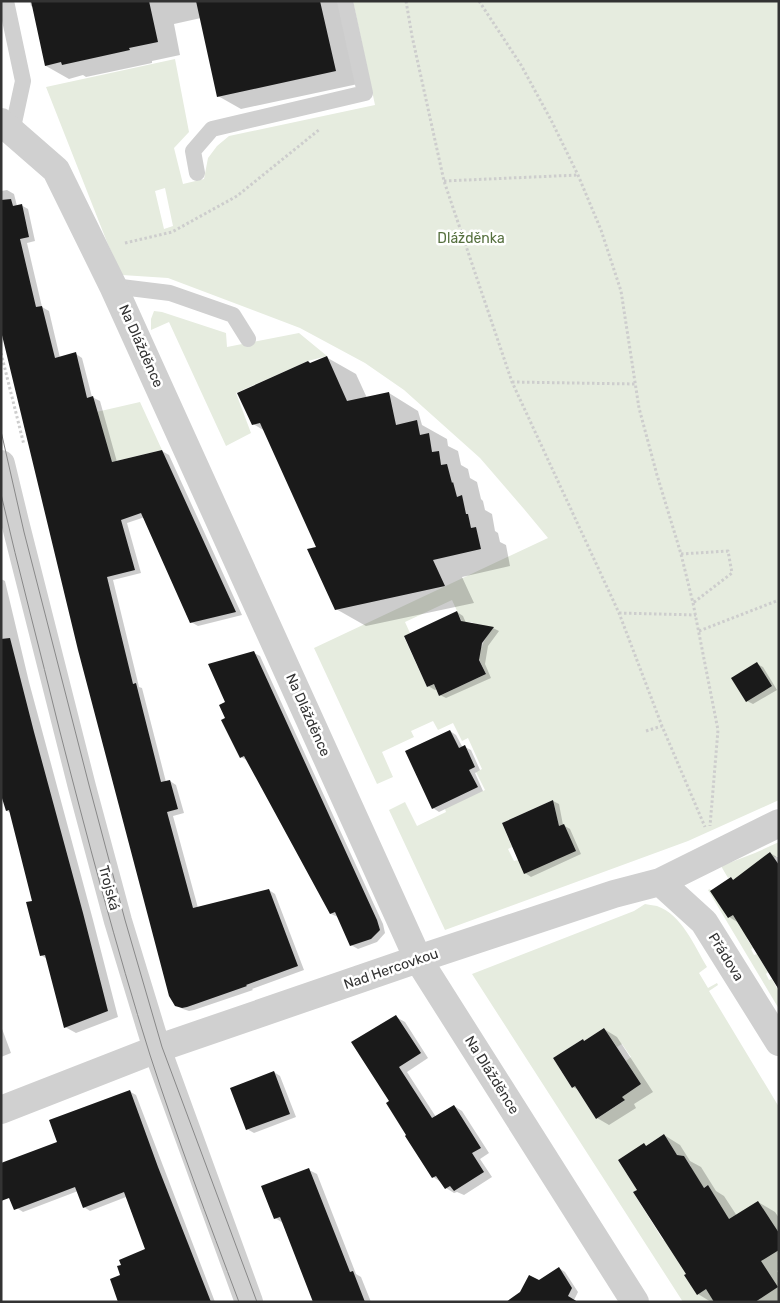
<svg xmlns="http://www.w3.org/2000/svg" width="780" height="1303" font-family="Rubik,sans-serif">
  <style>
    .green { fill: #e6ecdf; fill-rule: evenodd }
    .shadow { fill: #0003 }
    .building { fill: #1a1a1a }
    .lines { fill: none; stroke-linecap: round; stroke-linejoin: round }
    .path { stroke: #cdcdcd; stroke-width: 3; stroke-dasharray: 2.5 2.5; stroke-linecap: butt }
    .lane { stroke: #d0d0d0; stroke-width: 16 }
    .street { stroke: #d0d0d0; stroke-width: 28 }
    .tram { stroke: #888; stroke-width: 1 }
    .labels { text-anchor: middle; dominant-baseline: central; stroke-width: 5; stroke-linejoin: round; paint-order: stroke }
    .park-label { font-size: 14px; fill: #56703f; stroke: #fff }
    .street-label { font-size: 14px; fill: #333; stroke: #fff }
  </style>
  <rect width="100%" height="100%" fill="#fff"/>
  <path class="green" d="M353,1h426v799l-91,41 -243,89 -56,-120 16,-8 12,24 29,-14 -1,-3 40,-19 -9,-18 6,-3 -14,-31 -6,3 -9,-18 -15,7 -5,-9 -22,10 3,6 -32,15 11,25 -16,7 -63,-136 234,-110 -24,-29 -44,-51 -76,-68 -39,-27 -65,-35 -132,-50 -46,-3 -15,-33 -61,-155 129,-28 14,73 -15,16 9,36 21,-5 4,-21 9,-12 12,-10 146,-31zM165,188l8,38 -9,3 -9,-38zM452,600l11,24 8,-2c10,5 14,-1 17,12 -2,5 -5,8 -6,13l-7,3 11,24 -47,22 -5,-12 -7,3 -23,-50 6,-4 -5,-11zM553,800l6,26 -41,34 -4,1 -6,-12 4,-2 -10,-24z
    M154,311l8,1 64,21 1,14 72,-14 28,23 -19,5 -72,32 15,40 -25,13 -57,-124 -18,8v-11z
    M140,402l22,48 -50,12 -20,-49z
    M779,842v13l-5,3 -4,-6 -2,1 -16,83 -5,3 6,9 -2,1 3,6 3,-1 11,18 -2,2 3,6 3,-1 5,9 2,-1v22l-71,-119 2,-1 17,28 20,-13 -16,-27 -3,1 -7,-12 34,-13z
    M645,904c3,1 8,1 12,2 25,9 37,39 50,61l-8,6 9,15 9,-5 1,2 -9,6 70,116v195h-96l-211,-328 162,-63zM604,1028l13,19 5,-3 9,13 -5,4 15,23 -19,13 2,4 -28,18 -21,-33 -3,2 -19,-30 30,-19 1,2zM664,1134l13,21 7,1 7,10 -2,6 10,18 9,-5 11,18 -56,37 -30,-48 4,-2 -19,-30 26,-16 2,2z"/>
  <path class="shadow" d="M30,1h310l18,83 -117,25 -23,-13 -17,-78 -27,6 6,31 -28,6v2l-66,14 -3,-2 -14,4 -23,-13 -13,-59 -2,-1z
    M7,190l7,4 3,12 4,-1 7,4 7,32 -8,2 15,64 7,4 11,47 16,-4 6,4 10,39 8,4 17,61 45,-11 7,4 73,160 -44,11 -7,-4 -46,-105 -18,6 14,50 -28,7 26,107 3,1 24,94 4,-1 6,4 8,28 -11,3 25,92 71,-18 6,4 29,76 -52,19 1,1 -59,20 -5,1 -6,-2 -7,-4 -175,-678v-136z
    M326,357l30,17 11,24 22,-5 29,18 4,14 25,14 1,7 10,5 3,14 7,4 2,9 7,4 4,17 2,2 2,9 7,4 3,17 3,2 2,9 6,3 4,21 -48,11 12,26 -108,23 -30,-17 -18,-61 -53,-117 -12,-7 58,-60z
    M1,579l4,2 24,101 64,238 25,97 -42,16 -11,-6 -18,-68 -6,-4 -8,-53 -22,-89 -4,-2 -6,-21z
    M457,612l6,4 3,7 27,5 6,3 -11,15 -3,18 6,14 -45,20 -6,-3 -3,-6 -2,1 -7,-4 -22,-49z
    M254,653l6,3 123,268 2,9 -8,9 -19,7 -7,-4 -13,-28 -7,-3 -83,-153 -7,-4 -14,-38v-16z
    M757,664l6,3 14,23 -24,14 -6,-3z
    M450,731l6,4 7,13 2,-1 6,3 9,20 -5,3 8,18 -44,21 -6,-4z
    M553,801l6,3 4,21 7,4 11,25 -50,23 -6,-4z
    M770,853l7,4 2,-1v122l-40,-55 -10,-6 -17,-26 19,-13 4,3z
    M396,1017l9,5 23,36 -21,14 29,45 18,-11 8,5 27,42 -9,6 12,18 -28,18 -7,-3 -3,1 -8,-5 -5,-6 -8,-5 -45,-74 3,-2z
    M1,1026l10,27 -10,4z
    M604,1029l13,8 36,55 -19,12 2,4 -27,17 -12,-7 -17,-27 -7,-4 -18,-28 28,-19 2,2z
    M274,1072l6,4 16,41 -42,16 -7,-4z
    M129,1091l7,4 79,207h-94l1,-27 25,-25 -21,-53 -36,14 -6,-4 -6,-16 -55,21 -6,-4 42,-65z
    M664,1135l16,10 10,16 11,6 15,24 8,5 13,20 21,-14 17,10 4,6v52l-2,1 2,3v28h-68l-13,-8 -59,-104 5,-45 3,1z
    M309,1170l8,4 39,100 5,3 10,25h-57l-31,-79 -8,-5z
    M559,1268l6,4 13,20 -5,10 -34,-21z"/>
  <path class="building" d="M31,1h118l9,41 -29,6 1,2 -68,15 -1,-3 -16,4z
    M196,1h124l16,70 -119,26z
    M11,199l2,7 9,-2 7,33 -9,2 16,68 6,-1 13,52 21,-6 11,46 6,-2 19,66 50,-12 74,162 -46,11 -49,-110 -20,7 14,50 -28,7 26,107 3,-1 25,99 9,-2 8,29 -11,3 26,96 76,-19 29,77 -52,19 1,1 -60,21 -5,1 -7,-2 -6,-10 -91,-346 -77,-319v-131z
    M327,356l20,45 42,-9 7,33 21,-5 3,15 9,-2 3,19 7,-1 2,14 6,-1 5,19 1,-1 4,15 5,-2 4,19h2l3,14 5,-1 5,22 -48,11 12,26 -110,24 -28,-61 9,-2 -56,-124 -8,2 -15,-32 71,-32 2,2z
    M457,611l4,10 33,6 -12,16 -3,17 7,14 -47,22 -5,-12 -7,3 -23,-51z
    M10,638l24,94 49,181 25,98 -44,17 -19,-73 -5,1 -14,-54 6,-1 -23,-91 -3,1 -5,-16v-156z
    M254,651l123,269 3,10 -9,9 -21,7 -15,-34 -5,2 -86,-158 -4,2 -19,-38 4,-2 -6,-13 6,-3 -17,-38z
    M757,662l15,24 -26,16 -15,-24z
    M450,730l9,18 6,-3 10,22 -6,3 9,17 -46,22 -27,-58z
    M553,800l6,26 5,-2 12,27 -52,23 -22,-51z
    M770,852l9,13v125l-46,-75 -5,3 -18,-27 21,-14 2,3z
    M396,1015l25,38 -22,14 33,51 22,-13 27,43 -9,5 12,19 -30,19 -4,-5 -5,3 -9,-13 -4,2 -27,-42 1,-1 -20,-32 3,-2 -38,-59z
    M604,1028l37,56 -19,13 3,3 -29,19 -21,-33 -3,2 -19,-30 30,-19 1,2z
    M274,1071l16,43 -44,16 -16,-42z
    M130,1090l28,77 53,135h-93l-8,-23 10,-4 -3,-9 4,-1 -2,-5 26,-11 -21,-57 -41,16 -8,-21 -61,23 -5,-12 -8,3v-38l56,-21 -8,-22z
    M664,1134l13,21 7,1 20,32 4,-3 21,34 29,-18 21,32v17l-18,11 17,26 -23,15h-41l-8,-13 -9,6 -13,-20 2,-1 -53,-82 4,-2 -19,-30 26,-17 2,3z
    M309,1168l41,104 3,-1 12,31h-52l-33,-85 -6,2 -13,-33z
    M559,1267l13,21 -4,8 10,6h-72l14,-10 9,-17 10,5z"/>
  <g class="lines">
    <path class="path" d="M406,1l6,35 32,145 68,201 107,231 43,113 43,101
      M479,1l42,64 30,55 27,55 23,55 20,61 18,117 18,67 24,79 12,49 25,127 -8,96
      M444,181l134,-6
      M125,243l47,-11 65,-36 83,-67
      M1,353l23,92
      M512,382l123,2
      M681,554l47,-3 4,22 -39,30
      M619,613l77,2
      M699,631l80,-31
      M646,731l16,-5"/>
    <path class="lane" d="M6,1l17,80 -11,51
      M197,173l-4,-22 19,-22 153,-36 -20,-92
      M113,286l57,7 63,22 15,24"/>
    <path class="street" d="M1,122l55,48 57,116 305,673 217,343
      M1,464l14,58 67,265 36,134 39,128 92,253
      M660,882l44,40 75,120
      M1,1110l161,-63 256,-88 196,-65 46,-12 119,-59"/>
    <path class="tram" d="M1,431l23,101 65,253 36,135 37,127 95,255
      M1,494c18,78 39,156 58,234 28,109 57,219 91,327 27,83 58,165 89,247"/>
  </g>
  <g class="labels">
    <g class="park-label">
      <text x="471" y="238">Dlážděnka</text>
    </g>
    <g class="street-label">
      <text transform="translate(141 346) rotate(66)">Na Dlážděnce</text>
      <text transform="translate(308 715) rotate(66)">Na Dlážděnce</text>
      <text transform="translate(109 888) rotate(75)">Trojská</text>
      <text transform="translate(726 957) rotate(58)">Přádova</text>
      <text transform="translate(391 969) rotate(-19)">Nad Hercovkou</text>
      <text transform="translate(492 1075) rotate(58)">Na Dlážděnce</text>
    </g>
  </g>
  <rect width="780" height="1303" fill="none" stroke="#333333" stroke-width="5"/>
</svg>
